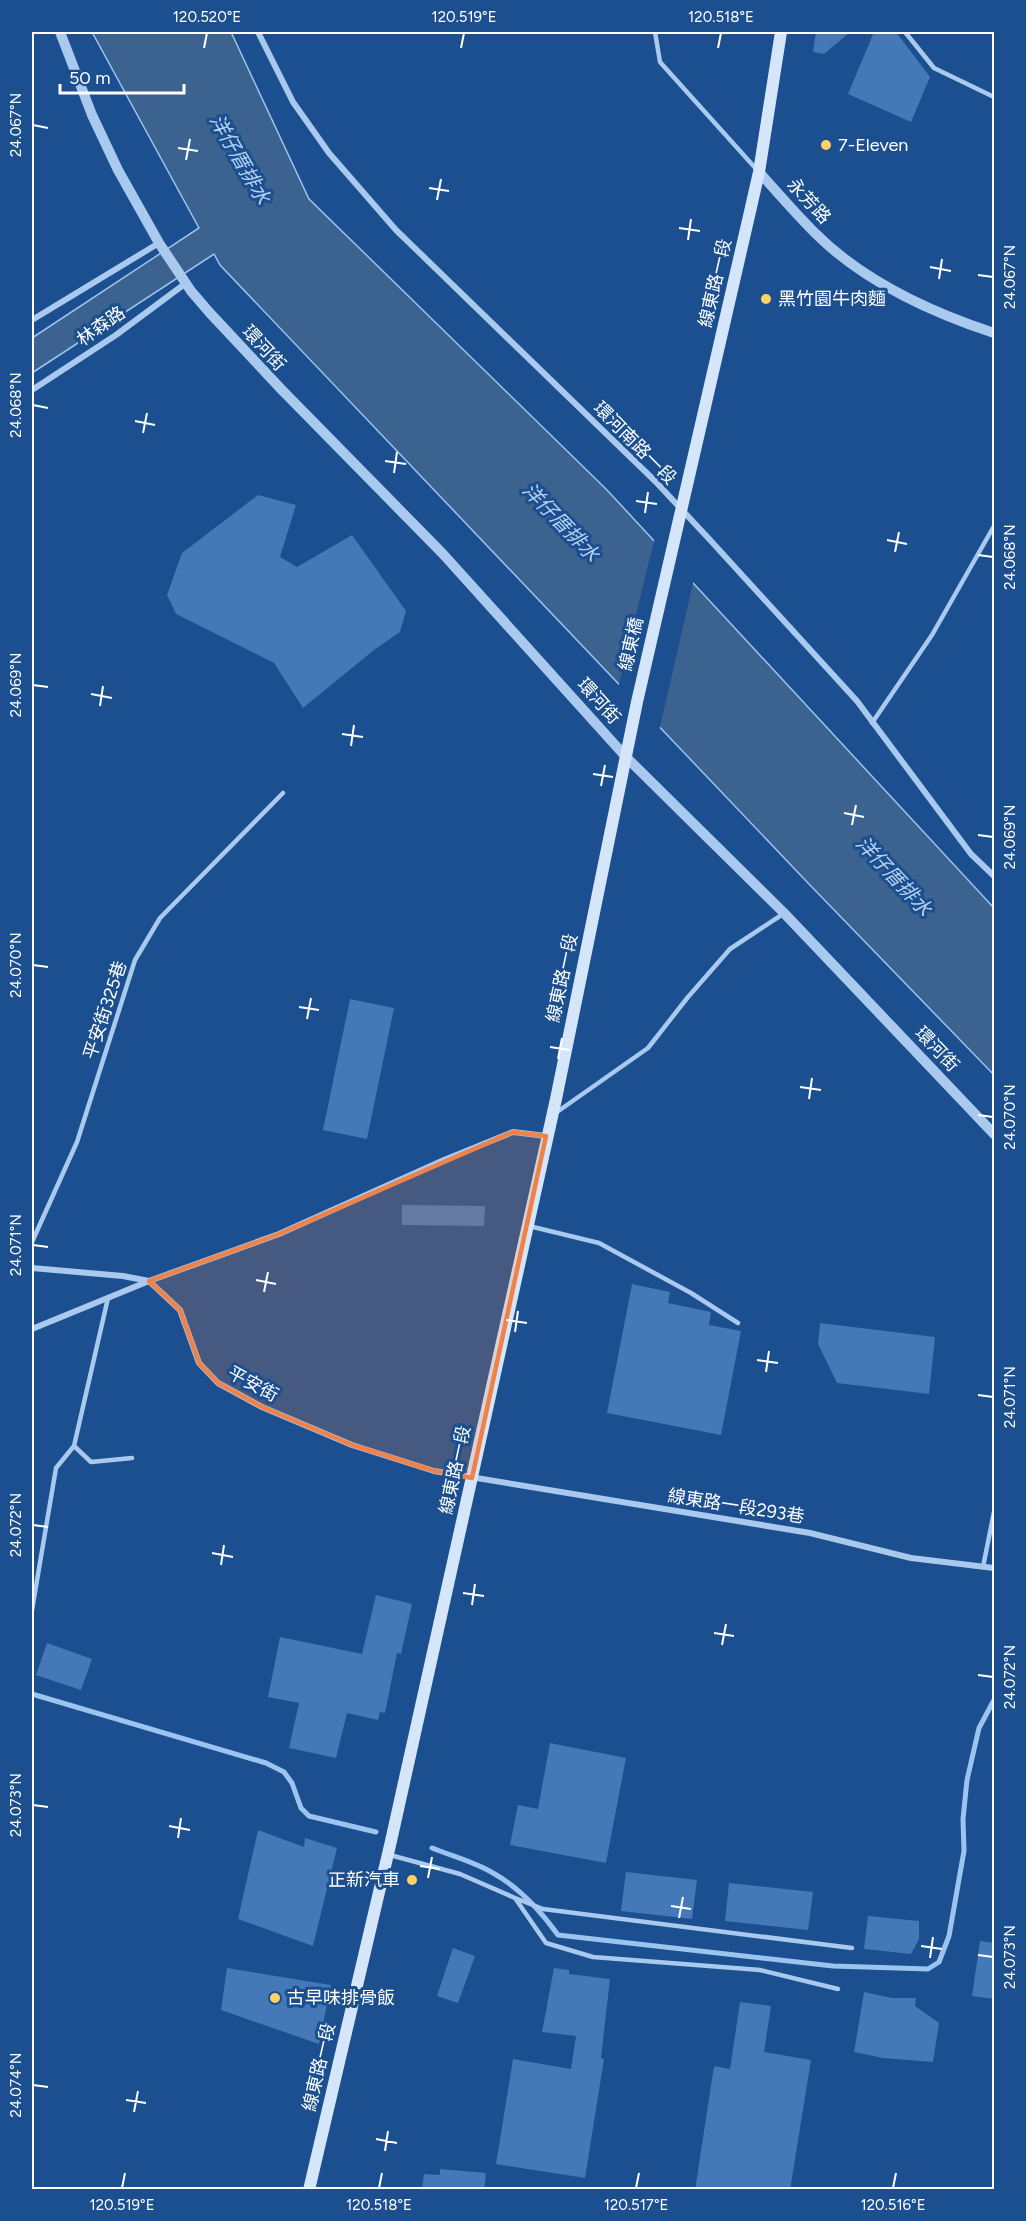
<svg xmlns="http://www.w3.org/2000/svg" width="1026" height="2221" font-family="Figtree,'Noto Sans TC',sans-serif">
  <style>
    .water { fill: #3c6290; stroke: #9cc4f0; stroke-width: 1.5 }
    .pier { fill: #1b4f8f }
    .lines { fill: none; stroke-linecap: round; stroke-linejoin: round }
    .stream { stroke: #9cc4f0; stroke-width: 5 }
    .building { fill: #4478b7 }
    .service { stroke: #a9c9ee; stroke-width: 4.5 }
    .minor { stroke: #a9c9ee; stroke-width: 6 }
    .tertiary { stroke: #a9c9ee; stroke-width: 10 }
    .secondary { stroke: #d6e6fa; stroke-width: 12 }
    .marked { fill: #ee8249; fill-opacity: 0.2; stroke: #ee8249; stroke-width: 4.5; stroke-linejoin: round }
    .ticks { fill: none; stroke: #fff; stroke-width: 2 }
    .poi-dot { fill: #ffd166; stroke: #1b4f8f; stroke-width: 2 }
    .labels { text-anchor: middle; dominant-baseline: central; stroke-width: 6; stroke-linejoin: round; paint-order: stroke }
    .poi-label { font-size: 18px; fill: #fff; stroke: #1b4f8f; text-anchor: start }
    .street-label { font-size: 18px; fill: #fff; stroke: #1b4f8f }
    .water-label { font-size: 20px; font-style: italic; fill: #b5d3f5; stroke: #1b4f8f }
    .neatline { fill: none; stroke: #fff; stroke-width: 2 }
    .ticks-label { font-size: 15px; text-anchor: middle; fill: #fff }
  </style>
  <rect width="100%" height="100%" fill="#1b4f8f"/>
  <path class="water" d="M92,32h139l78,167 298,291 387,418v167l-186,-192 -588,-618 -6,-11 -182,119v-35l167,-110z"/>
  <path class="pier" d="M655,537l39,42 -35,152 -41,-43z"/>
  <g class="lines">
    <path class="stream" d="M32,1694l234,69 18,9 8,11 9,25 8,8 67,16
      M432,1848c20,8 43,14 61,25 27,15 47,37 65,62l275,31 95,3 11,-7 10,-26 15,-85 -1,-32 4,-39 12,-52 15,-28"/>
  </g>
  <path class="building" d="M816,32h34l-26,22 -11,-2z
    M874,32h22l34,45 -19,45 -63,-28z
    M258,495l38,10 -16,52 17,10 55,-32 54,76 -6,21 -26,18 -71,58 -29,-45 -98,-49 -9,-19 15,-42z
    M350,999l44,9 -27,131 -44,-9z
    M402,1205l83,1 -1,20 -82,-1z
    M632,1284l38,8 -2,11 43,9 -2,13 32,6 -20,104 -114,-22z
    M820,1323l115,14 -6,57 -92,-11 -19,-39z
    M376,1595l36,9 -11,50 -4,-1 -12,60 -5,-1 -2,8 -31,-7 -11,45 -47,-10 10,-45 -31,-6 12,-60 82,17z
    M47,1643l45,16 -11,31 -45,-15z
    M550,1743l76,15 -20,105 -96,-18 8,-40 20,4z
    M258,1830l46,17 1,-9 32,10 -24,98 -75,-27z
    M626,1872l71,8 -5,39 -71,-8z
    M729,1883l84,9 -5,38 -83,-9z
    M868,1916l51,5v18l-8,15 -47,-5z
    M980,1941l14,2v56l-22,-3z
    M453,1948l22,8 -17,47 -21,-7z
    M227,1968l104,17 -12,59 -98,-34z
    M554,1968l15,2v4l41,5 -9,79 3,1 -19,119 -89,-14 17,-105 58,10 5,-33 -34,-4z
    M864,1992l28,6h24l-1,8 24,17 -6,39 -50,-4 -29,-6z
    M740,2002l31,4 -7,46 47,8 -21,130h-95l19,-124 16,3z
    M440,2169l46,4 -2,17h-62l2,-16 16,1z"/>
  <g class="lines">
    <path class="service" d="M655,32l5,30 98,109
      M905,32l29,36 60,29
      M872,723l60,-88 62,-109
      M557,1112l91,-64 40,-51 42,-48 53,-35
      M529,1226l70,17 92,50 47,30
      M32,1242l45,-100 58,-182 25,-42 123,-125
      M74,1446l17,16 41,-4
      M983,1567l11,-55
      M32,1610l24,-142 18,-22 34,-148
      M390,1855l70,19 55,24 31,45 47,14 167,13 78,19
      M515,1898l28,11 309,39"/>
    <path class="minor" d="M258,32l35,70 36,51 67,77 259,251 56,60 146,160 114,153 23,22
      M32,320l127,-77
      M32,390l84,-55 70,-52
      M32,1268l91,8 26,5 31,29 19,53 19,20 44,24 90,38 82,26 376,62 101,25 83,10
      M32,1329l117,-48 130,-47 165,-74 69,-28 33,4"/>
    <path class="tertiary" d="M60,32l32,83 26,55 41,73 32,48 18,21 72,77 162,165 183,203 158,156 210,221
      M759,172c18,20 36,41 56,61 48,48 115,79 179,100"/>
    <path class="secondary" d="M309,2190l82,-349 165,-742 81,-397 112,-486 10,-44 22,-140"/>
  </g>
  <path class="marked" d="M513,1132l33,4 -74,342 -38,-7 -82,-26 -90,-38 -44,-24 -19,-20 -19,-53 -31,-29 130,-47z"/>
  <path class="ticks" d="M204,48l3,-15M461,48l3,-15M718,48l3,-15M33,125l15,3M178,148l20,3M186,160l4,-21M429,188l20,3M437,200l4,-21M679,228l21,3M688,240l3,-21M930,267l21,4M978,275l15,2M939,279l3,-20M33,405l15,3M135,421l20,4M143,433l4,-20M385,461l21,3M394,473l3,-21M636,501l21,3M645,513l3,-21M887,540l20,4M895,552l4,-20M978,555l15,2M33,685l15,2M91,694l21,4M100,706l3,-20M342,734l21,3M351,746l3,-21M593,774l20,3M601,786l4,-21M844,813l20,4M852,825l4,-20M978,835l15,2M33,965l15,2M299,1007l20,3M307,1019l4,-21M550,1047l20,3M558,1059l4,-21M800,1087l21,3M809,1099l3,-21M978,1115l15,2M33,1245l15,2M256,1280l20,4M264,1292l4,-20M506,1320l21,3M515,1332l3,-21M757,1360l21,3M766,1372l3,-21M978,1395l15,2M33,1525l15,2M212,1553l21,4M221,1565l3,-20M463,1593l21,3M472,1605l3,-21M714,1633l20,3M722,1645l4,-21M978,1675l15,2M33,1805l15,2M169,1826l21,4M178,1838l3,-20M420,1866l20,3M428,1878l4,-21M671,1906l20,3M679,1918l4,-21M921,1946l21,3M978,1955l15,2M930,1958l3,-21M33,2085l15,2M126,2100l20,3M134,2112l4,-21M376,2139l21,4M385,2151l3,-20M122,2188l3,-15M379,2188l3,-15M636,2188l3,-15M893,2188l3,-15"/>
  <g class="poi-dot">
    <circle cx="826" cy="145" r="6"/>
    <circle cx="766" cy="299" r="6"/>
    <circle cx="412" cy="1880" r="6"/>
    <circle cx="275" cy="1998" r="6"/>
  </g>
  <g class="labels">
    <g class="poi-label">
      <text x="838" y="145">7-Eleven</text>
      <text x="778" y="299">黑竹園牛肉麵</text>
      <text x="400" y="1880" text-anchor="end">正新汽車</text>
      <text x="287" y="1998">古早味排骨飯</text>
    </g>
    <g class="street-label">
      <text transform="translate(809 201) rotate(47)">永芳路</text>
      <text transform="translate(715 283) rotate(-77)">線東路一段</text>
      <text transform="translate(101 326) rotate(-35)">林森路</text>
      <text transform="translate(264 348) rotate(47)">環河街</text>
      <text transform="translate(635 443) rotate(45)">環河南路一段</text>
      <text transform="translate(631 644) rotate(-77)">線東橋</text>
      <text transform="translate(599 701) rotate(48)">環河街</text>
      <text transform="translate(562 978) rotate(-78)">線東路一段</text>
      <text transform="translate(105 1010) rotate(-72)">平安街325巷</text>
      <text transform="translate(937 1049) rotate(46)">環河街</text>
      <text transform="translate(253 1384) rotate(28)">平安街</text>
      <text transform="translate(455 1470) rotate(-78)">線東路一段</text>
      <text transform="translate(736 1506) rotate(9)">線東路一段293巷</text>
      <text transform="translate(319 2067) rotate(-77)">線東路一段</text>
    </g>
    <g class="water-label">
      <text transform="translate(240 159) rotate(60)">洋仔厝排水</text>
      <text transform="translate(561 522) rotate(46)">洋仔厝排水</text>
      <text transform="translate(894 876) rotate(47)">洋仔厝排水</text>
    </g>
  </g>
  <rect width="1026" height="2221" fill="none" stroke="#1b4f8f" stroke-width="66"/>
  <path d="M60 84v9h124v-9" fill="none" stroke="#ffffff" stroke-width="3"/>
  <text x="69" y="84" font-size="18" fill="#ffffff" stroke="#1b4f8f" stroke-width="4.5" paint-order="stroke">50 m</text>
  <rect x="33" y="33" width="960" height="2155" class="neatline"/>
  <g class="ticks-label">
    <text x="207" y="22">120.520°E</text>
    <text x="464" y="22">120.519°E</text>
    <text x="721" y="22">120.518°E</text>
    <text transform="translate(16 125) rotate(-90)" y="5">24.067°N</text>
    <text transform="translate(1010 277) rotate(-90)" y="5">24.067°N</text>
    <text transform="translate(16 405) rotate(-90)" y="5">24.068°N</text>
    <text transform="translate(1010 557) rotate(-90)" y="5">24.068°N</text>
    <text transform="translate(16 685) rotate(-90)" y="5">24.069°N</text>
    <text transform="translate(1010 837) rotate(-90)" y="5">24.069°N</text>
    <text transform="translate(16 965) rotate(-90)" y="5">24.070°N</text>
    <text transform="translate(1010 1117) rotate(-90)" y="5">24.070°N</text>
    <text transform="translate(16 1245) rotate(-90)" y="5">24.071°N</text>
    <text transform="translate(1010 1397) rotate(-90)" y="5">24.071°N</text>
    <text transform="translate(16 1525) rotate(-90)" y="5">24.072°N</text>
    <text transform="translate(1010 1677) rotate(-90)" y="5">24.072°N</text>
    <text transform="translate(16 1805) rotate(-90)" y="5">24.073°N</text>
    <text transform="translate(1010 1957) rotate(-90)" y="5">24.073°N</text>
    <text transform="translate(16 2085) rotate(-90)" y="5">24.074°N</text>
    <text x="122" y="2210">120.519°E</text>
    <text x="379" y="2210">120.518°E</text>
    <text x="636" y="2210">120.517°E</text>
    <text x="893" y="2210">120.516°E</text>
  </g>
</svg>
